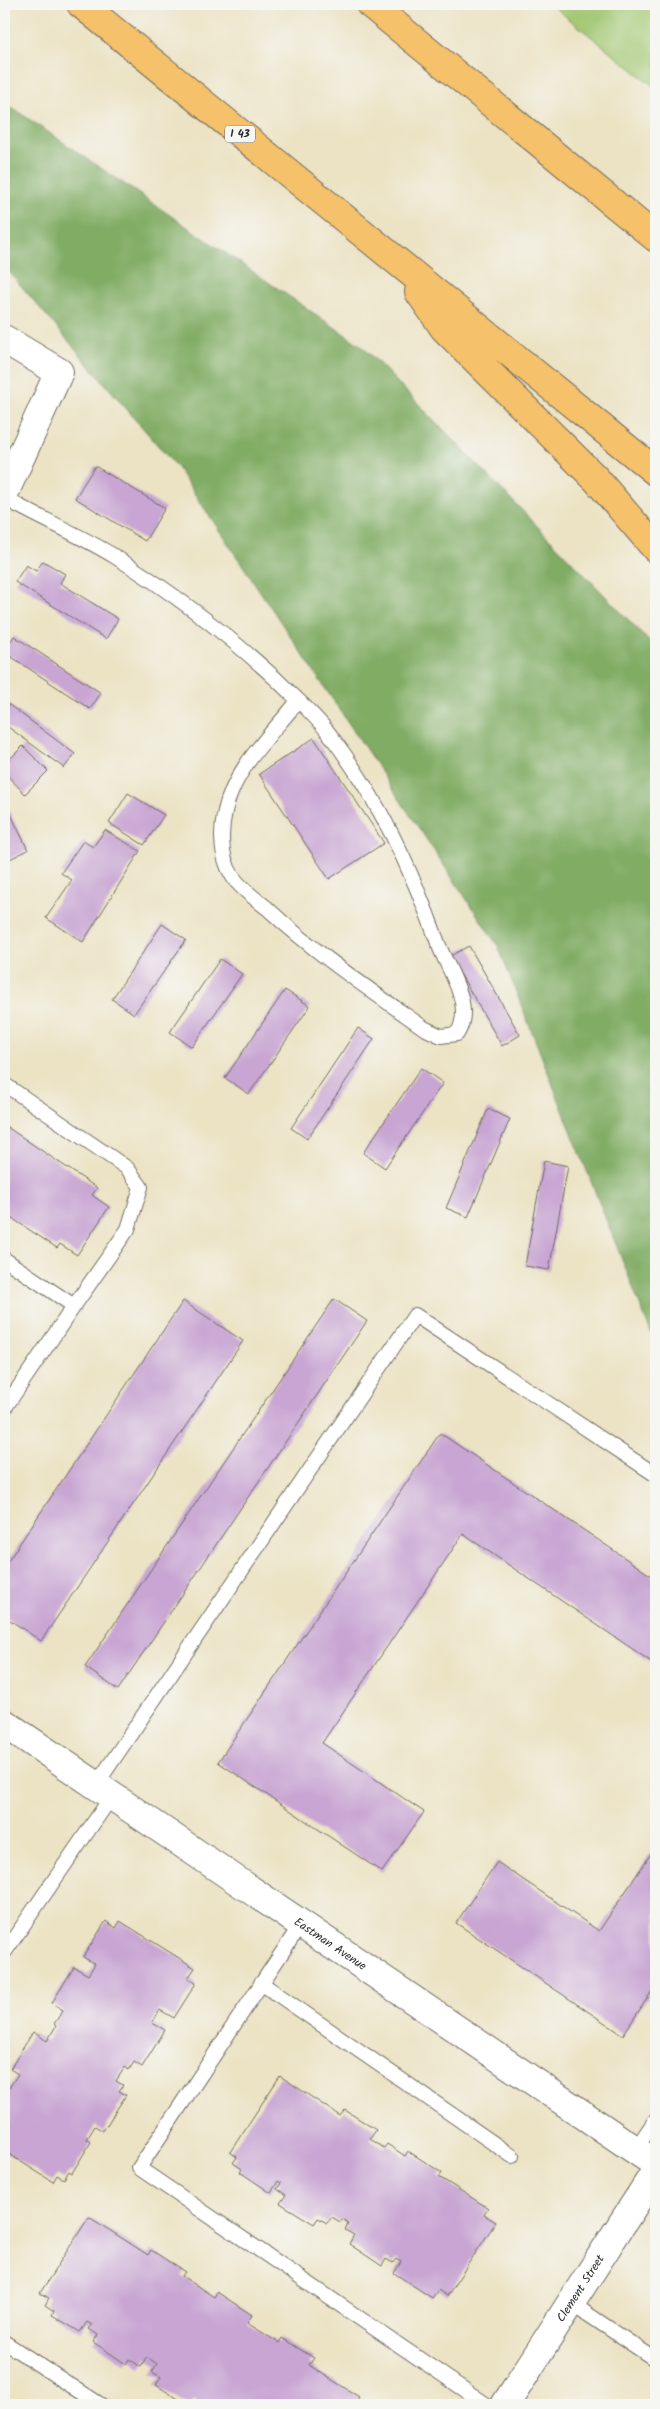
<svg xmlns="http://www.w3.org/2000/svg" width="660" height="2409" font-family="Kalam,sans-serif">
  <style>
    .green { fill: #a1c772; stroke: #66794e }
    .forest { fill: #80ac64; stroke: #566c48 }
    .building { fill: #c8a5d3 }
    .lines { fill: none; stroke-linecap: round; stroke-linejoin: round }
    .service-casing { stroke: #6f6b61; stroke-width: 16 }
    .minor-casing { stroke: #6f6b61; stroke-width: 30 }
    .motorway-casing { stroke: #6f6b61; stroke-width: 30 }
    .service { stroke: #fff; stroke-width: 14 }
    .minor { stroke: #fff; stroke-width: 28 }
    .motorway { stroke: #f5c16b; stroke-width: 28 }
    .labels { text-anchor: middle; dominant-baseline: central; stroke-width: 4; stroke-linejoin: round; paint-order: stroke }
    .shield { fill: #f6f6f2; stroke: #686867; stroke-width: 1 }
    .shield-label { font-size: 11px; font-weight: bold; fill: #2b2b2b }
    .street-label { font-size: 12px; fill: #2b2b2b; stroke: #f6f6f2 }
  </style>
  <rect width="100%" height="100%" fill="#f6f6f2"/>
  <filter id="ink" filterUnits="userSpaceOnUse"><feTurbulence type="fractalNoise" baseFrequency=".02" numOctaves="2"/><feDisplacementMap in="SourceGraphic" scale="10" xChannelSelector="R" yChannelSelector="G"/><feConvolveMatrix kernelMatrix="1 2 1 2 8 2 1 2 1" color-interpolation-filters="sRGB"/></filter>
  <filter id="wash" filterUnits="userSpaceOnUse"><feTurbulence type="fractalNoise" baseFrequency=".0096" numOctaves="4" result="noise"/><feDisplacementMap in="SourceGraphic" scale="20" xChannelSelector="R" yChannelSelector="G"/><feGaussianBlur stdDeviation="1.12" result="paint"/><feColorMatrix in="noise" values="0 0 0 0 0 0 0 0 0 0 0 0 0 0 0 0 0 1.4 0 .05"/><feComposite in="paint" operator="in"/></filter>
  <g filter="url(#wash)">
    <rect width="100%" height="100%" fill="#ece3c4"/>
    <path class="green" d="M550,4h106v84z"/>
    <path class="forest" d="M4,102l358,244 294,302v688l-5,-3 -153,-387 -320,-477 -174,-203z"/>
    <g id="blocks">
      <path class="building" d="M95,466l70,42 -20,33 -70,-43z
        M43,561l22,13 -5,9 58,36 -12,20 -91,-57 11,-17 10,6z
        M14,636l87,57 -11,16 -86,-57z
        M4,701l71,53 -11,14 -60,-44z
        M314,738l70,105 -55,36 -70,-105z
        M23,746l25,25 -23,23 -21,-22v-7z
        M128,793l36,22 -20,30 -35,-22z
        M4,800l24,50 -22,11 -2,-4z
        M105,830l35,21 -57,91 -37,-24 26,-38 -11,-7 22,-32 10,6z
        M162,924l24,16 -52,74 -22,-15z
        M469,946l51,89 -18,11 -52,-90z
        M220,959l22,15 -50,73 -22,-15z
        M285,990l25,16 -61,88 -24,-16z
        M358,1028l16,11 -67,100 -16,-11z
        M421,1068l22,15 -58,85 -22,-15z
        M488,1109l22,10 -42,98 -22,-9z
        M4,1125l93,63 -5,7 17,12 -32,48 -17,-11 -3,4 -53,-35z
        M544,1161l24,5 -19,104 -24,-4z
        M334,1299l33,22 -249,369 -33,-23z
        M183,1301l60,40 -202,300 -37,-25v-49z
        M440,1433l216,146v86l-193,-131 -141,209 102,69 -42,60 -164,-110z
        M656,1846v139l-33,50 -167,-112 41,-61 102,69z
        M106,1921l10,7 4,-7 75,47 -7,10 8,5 -22,35 -14,-8 -8,13 13,7 -23,37 -8,-5 -5,8 -4,-3 -9,14 7,4 -4,6 7,4 -23,36 -8,-5 -8,13 4,3 -19,31 -3,-2 -5,8 -7,-4 -4,7 -49,-31v-66l5,3 9,-14 -8,-5 23,-37 14,9 9,-15 -2,-2 9,-14 -11,-7 22,-36 14,8 7,-11 -12,-7z
        M280,2076l60,40 5,-6 31,20 -6,9 14,9 3,-4 18,12 3,-5 34,22 -3,4 49,31 -4,7 12,7 -49,74 -9,-6 -6,8 -38,-25 7,-11 -5,-3 -3,4 -7,-4 -4,7 -33,-22 5,-9 -9,-5 3,-7 -6,-4 -2,3 -8,-5 -5,6 -9,-5 -4,6 -34,-21 6,-8 -9,-6 4,-6 -3,-2 -7,12 -31,-21 2,-3 -9,-6 4,-6 -7,-5z
        M89,2217l59,38 3,-5 34,22 -3,4 32,21 3,-5 35,23 -5,8 32,20 3,-5 32,20 -5,7 50,32 -3,5 5,3h-148l-7,-4 -4,4 -8,-5 -4,5h-2l-32,-20 5,-8 -9,-5 5,-8 -10,-7 -6,10 -12,-8 -3,5 -33,-22 5,-7 -9,-6 3,-4 -5,-3 -7,10 -28,-17 2,-4 -9,-6 4,-7 -9,-5z"/>
    </g>
  </g>
  <g filter="url(#ink)">
    <use href="#blocks" fill-opacity="0" stroke="#6f6b61" stroke-width="1"/>
    <g class="lines">
      <g class="service-casing">
        <path id="service" d="M4,498c36,20 75,37 110,58 58,36 112,77 162,123 18,18 40,36 55,57 48,64 80,132 107,207 10,28 37,62 19,91l-16,2 -17,-8c-54,-38 -109,-75 -157,-120 -11,-9 -26,-19 -34,-31 -13,-20 -13,-43 -8,-66 10,-44 46,-76 73,-110
          M4,1084l123,84 14,19 -13,42 -54,77
          M4,1259l70,47 -70,103
          M96,1785l319,-470 241,160
          M301,1924l-162,244 348,237
          M4,1953l108,-157
          M261,1983l251,173
          M635,2150l21,-31
          M571,2303l85,57
          M4,2342l97,63"/>
      </g>
      <g class="minor-casing">
        <g id="minor">
          <path d="M4,339l55,33 -55,122"/>
          <path id="s1" d="M4,1723l652,441"/>
          <path id="s2" d="M505,2405l151,-234"/>
        </g>
      </g>
      <g class="motorway-casing">
        <path id="motorway" d="M81,4l575,468
          M370,4l286,234
          M419,292l25,36 152,151 60,70"/>
      </g>
      <use href="#service" class="service"/>
      <use href="#minor" class="minor"/>
      <use href="#motorway" class="motorway"/>
    </g>
  </g>
  <g class="labels">
    <rect class="shield" x="225" y="125.5" width="30" height="17" rx="4"/>
    <g class="shield-label">
      <text x="240" y="134">I 43</text>
    </g>
    <g class="street-label">
      <text stroke="none"><textPath href="#s1" startOffset="394">Eastman Avenue</textPath></text>
      <text stroke="none"><textPath href="#s2" startOffset="139">Clement Street</textPath></text>
    </g>
  </g>
  <rect width="660" height="2409" fill="none" stroke="#f6f6f2" stroke-width="20"/>
</svg>
